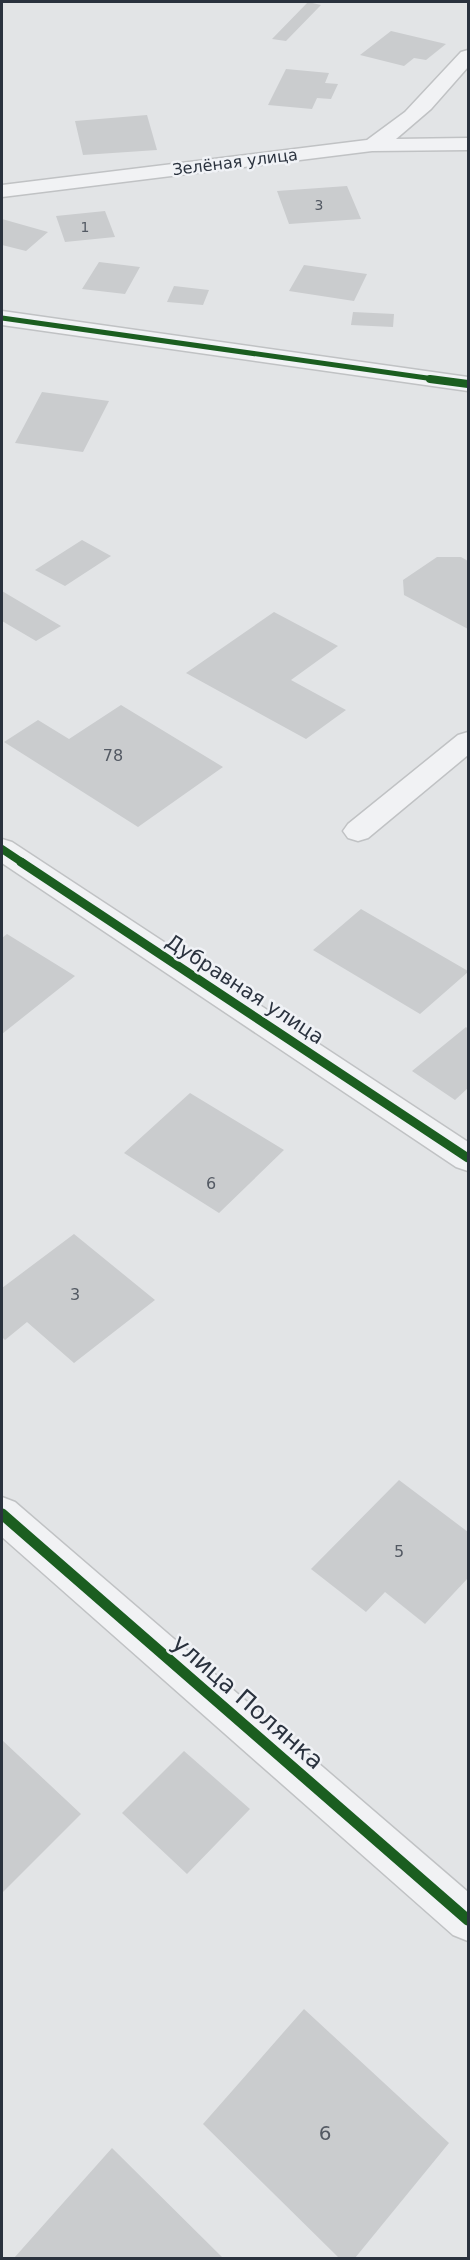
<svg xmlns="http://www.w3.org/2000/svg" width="470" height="2260" font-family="'DejaVu Sans',sans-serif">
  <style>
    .building { fill: #caccce }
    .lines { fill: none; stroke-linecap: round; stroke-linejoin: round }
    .minor-casing { stroke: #c0c2c4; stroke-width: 3 }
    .minor { fill: #f1f2f4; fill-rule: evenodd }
    .cycleway-far3-casing { stroke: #f0f2f6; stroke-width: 8 }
    .cycleway-far2-casing { stroke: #f0f2f6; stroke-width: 10 }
    .cycleway-far1-casing { stroke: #f0f2f6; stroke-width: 13 }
    .cycleway-casing { stroke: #f0f2f6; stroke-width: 15 }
    .cycleway-far3 { stroke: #1b5e20; stroke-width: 5 }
    .cycleway-far2 { stroke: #1b5e20; stroke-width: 8 }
    .cycleway-far1 { stroke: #1b5e20; stroke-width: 9 }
    .cycleway { stroke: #1b5e20; stroke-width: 11 }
    .labels { text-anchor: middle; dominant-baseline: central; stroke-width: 5; stroke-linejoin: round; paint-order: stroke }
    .far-number-label { font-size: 14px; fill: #535963 }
    .far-street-label { font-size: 16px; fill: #2a323e; stroke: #f0f2f6 }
    .number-label { font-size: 16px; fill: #535963 }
    .street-label { font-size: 20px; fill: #2a323e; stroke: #f0f2f6 }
    .near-number-label { font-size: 20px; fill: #535963 }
    .near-street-label { font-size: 24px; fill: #2a323e; stroke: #f0f2f6 }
  </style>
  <rect width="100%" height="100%" fill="#e2e4e6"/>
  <path class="building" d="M308,2l13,3 -35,36 -14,-2z
    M391,31l55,13 -20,16 -12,-2 -10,8 -44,-11z
    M286,69l43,4 -4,10 13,1 -7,15 -14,-1 -5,11 -44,-4z
    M147,115l10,35 -74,5 -8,-34z
    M347,186l14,33 -72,5 -12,-33z
    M105,211l10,26 -50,5 -9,-26z
    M2,219l46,13 -22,19 -24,-6z
    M99,262l41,5 -15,27 -43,-5z
    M304,265l63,9 -13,27 -65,-10z
    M174,286l35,4 -6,15 -36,-3z
    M353,312l41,2 -1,13 -42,-2z
    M42,392l67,9 -26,51 -68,-9z
    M82,540l29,16 -46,30 -30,-16z
    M437,557h24l7,4v68l-64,-34 -1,-15z
    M2,591l59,35 -25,15 -34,-20z
    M274,612l64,34 -47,34 55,30 -40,29 -120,-66z
    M121,705l102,62 -85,60 -134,-85 34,-22 31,19z
    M361,909l107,62v1l-48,42 -107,-64z
    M7,934l68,42 -73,58v-96z
    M466,1027l2,2v59l-13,12 -43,-29z
    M190,1093l94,57 -65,63 -95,-60z
    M74,1234l81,66 -81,63 -47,-41 -22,18 -3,-3v-49z
    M399,1480l69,52v46l-43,46 -40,-32 -19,20 -55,-43z
    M2,1740l79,74 -79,79z
    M184,1751l66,58 -63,65 -65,-61z
    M304,2009l145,134 -94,115h-16l-136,-134z
    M112,2148l111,110h-209z"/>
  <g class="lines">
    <g class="minor-casing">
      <path id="minor" d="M468,50v17l-37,42 -35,30 72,-1v12l-96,1 -370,46v-12l365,-45 38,-28 56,-60z
        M2,311l466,66v14l-466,-66z
        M468,732v23l-100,83 -10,3 -10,-3 -5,-7 5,-7 110,-89z
        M2,839l10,3 456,300v29l-12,-4 -454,-304z
        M2,1497l13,5 453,390v49l-15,-6 -451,-398z"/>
    </g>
    <use href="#minor" class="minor"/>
    <g class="cycleway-far3-casing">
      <path id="cycleway-far3" d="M2,318l439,62"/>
    </g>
    <g class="cycleway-far2-casing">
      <path id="cycleway-far2" d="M430,379l38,5
        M2,849l21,14"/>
    </g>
    <g class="cycleway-far1-casing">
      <path id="cycleway-far1" d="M21,862l447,296"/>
    </g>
    <g class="cycleway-casing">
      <path id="cycleway" d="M2,1514l466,406"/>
    </g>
    <use href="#cycleway-far3" class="cycleway-far3"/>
    <use href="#cycleway-far2" class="cycleway-far2"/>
    <use href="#cycleway-far1" class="cycleway-far1"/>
    <use href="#cycleway" class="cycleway"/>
  </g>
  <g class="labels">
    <g class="far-number-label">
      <text x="319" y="205">3</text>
      <text x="85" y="227">1</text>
    </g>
    <g class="far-street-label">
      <text transform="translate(235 162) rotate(-7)">Зелёная улица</text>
    </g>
    <g class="number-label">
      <text x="113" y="755">78</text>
      <text x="211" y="1183">6</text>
      <text x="75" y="1294">3</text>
      <text x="399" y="1551">5</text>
    </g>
    <g class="street-label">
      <text transform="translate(245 989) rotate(33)">Дубравная улица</text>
    </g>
    <g class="near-number-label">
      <text x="325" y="2133">6</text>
    </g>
    <g class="near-street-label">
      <text transform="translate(248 1702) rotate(41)">улица Полянка</text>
    </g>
  </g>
  <rect width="470" height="2260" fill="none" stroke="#2a323e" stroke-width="6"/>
</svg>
